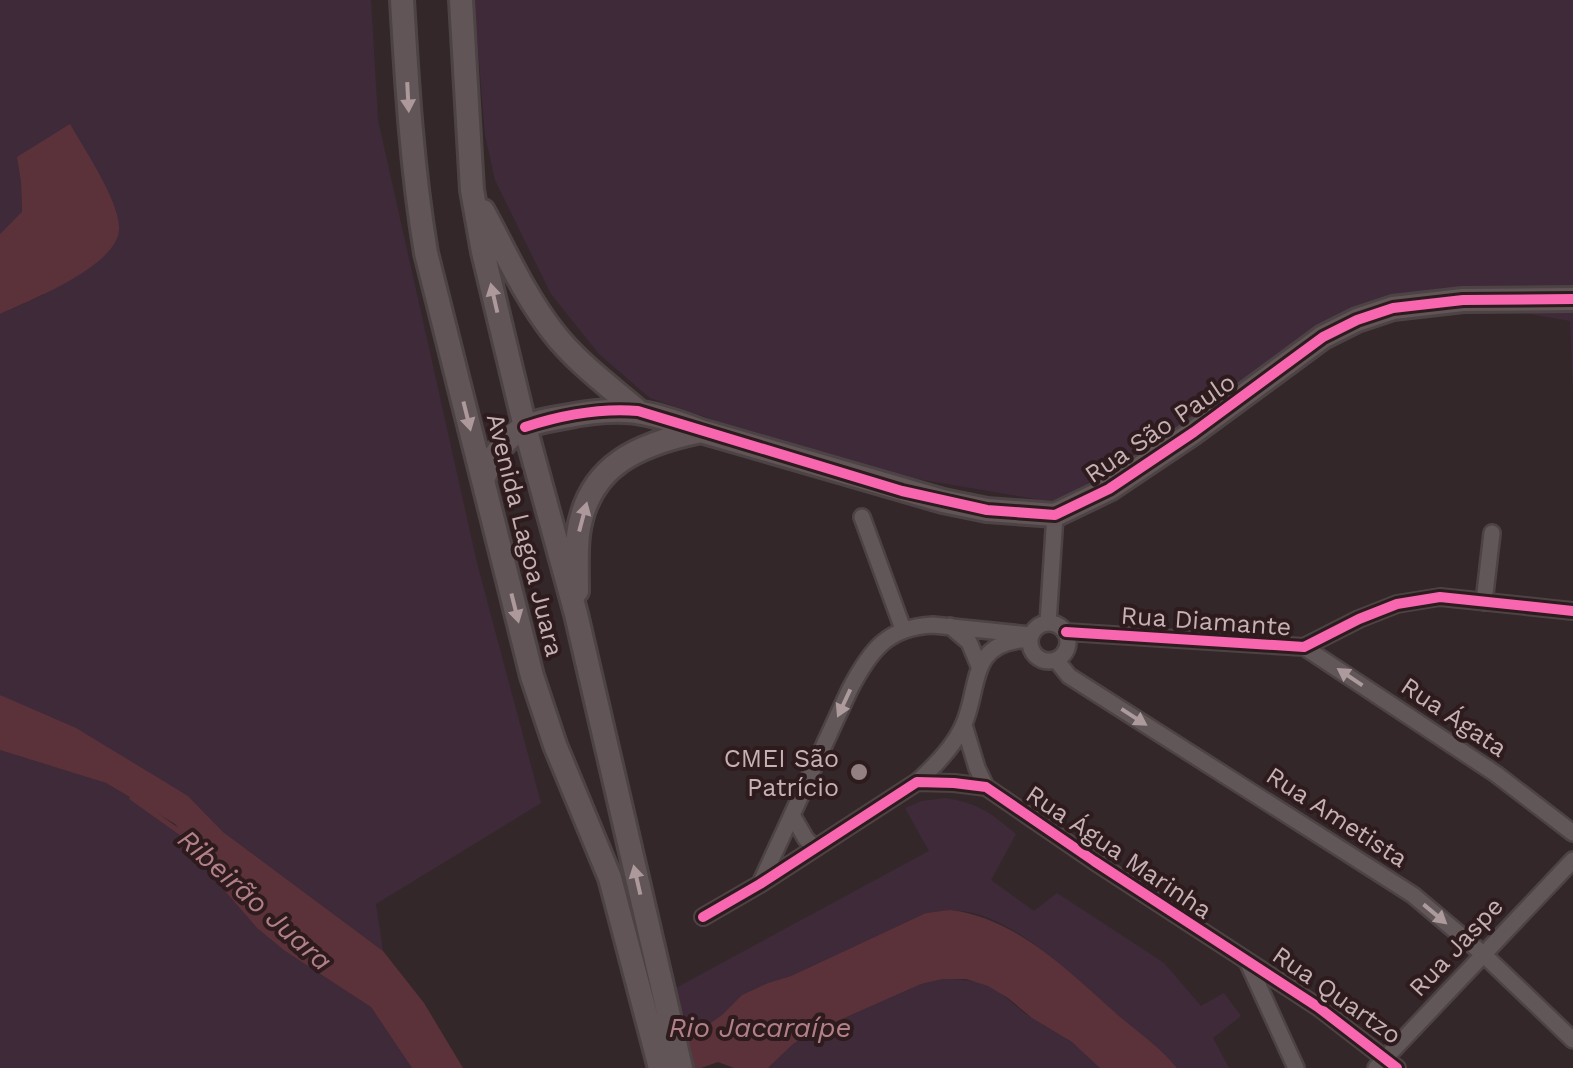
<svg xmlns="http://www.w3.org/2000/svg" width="1573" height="1068" font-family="'Work Sans',sans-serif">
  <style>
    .green { fill: #3f2a3a }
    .water { fill: #5b3239 }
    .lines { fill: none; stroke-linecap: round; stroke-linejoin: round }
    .stream { stroke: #5b3239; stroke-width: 5 }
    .street-casing { stroke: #4d4345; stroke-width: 20 }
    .secondary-casing { stroke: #4d4345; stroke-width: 28 }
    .street { stroke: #625758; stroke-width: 15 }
    .secondary { stroke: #615557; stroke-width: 22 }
    .cycleway-casing { stroke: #2e1b1e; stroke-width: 16 }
    .cycleway { stroke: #f766af; stroke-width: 10 }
    .oneway { fill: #ad999c }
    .oneway2 { fill: #ad9a9c }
    .poi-dot { fill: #938083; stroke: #2e1b1e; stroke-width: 4 }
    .labels { text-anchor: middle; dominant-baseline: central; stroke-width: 8; stroke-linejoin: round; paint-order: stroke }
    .street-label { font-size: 25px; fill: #c6b0b3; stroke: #2e1b1e }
    .poi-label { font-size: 25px; fill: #c6b0b3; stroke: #2e1b1e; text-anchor: end }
    .water-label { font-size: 28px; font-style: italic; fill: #b28089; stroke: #2e1b1e }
  </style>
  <rect width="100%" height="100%" fill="#34272a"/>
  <path class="green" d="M0,0h371l7,120 99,443 64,240 -165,101 7,47 -160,-119 -35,-36 -188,-101v-381l43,-19 -26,-138 4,25 1,31 -22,21z
    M474,0h1099v392l-3,-71 -146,-25 -86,19 -160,113 -108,67 -12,5h-17l-188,-32 -203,-70 -51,-44 -48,-60 -56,-114 -10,-45z
    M0,750l106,33 69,42 48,64 34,39 28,23 86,56 41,61h-412z
    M945,798c33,5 46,15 71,36l-25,46 43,31 23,-18 107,70 37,43 23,-13 17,23 -28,22 16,30h-52c-16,-20 -39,-36 -58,-52 -40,-35 -94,-90 -146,-103 -16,-4 -31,-2 -47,0l-135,63 -23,7 -26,12 -20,20 -40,28 -10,-53 257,-139 -24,-43 17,-7z
    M943,979c16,0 33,1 47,8 15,7 25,20 39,29 25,16 52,28 71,52h-332l24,-23 14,-10 115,-51z"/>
  <path class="water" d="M70,124c14,25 51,79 49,106 -3,37 -89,70 -119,84v-80l22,-22 -1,-30 -4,-25z
    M0,695l76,33 112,68 35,36 160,119 41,52 39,65h-51l-41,-61 -86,-56 -28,-23 -34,-39 -48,-65 -69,-41 -106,-33z
    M950,910c68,8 120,63 169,106 19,16 42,32 58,52h-77l-28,-26 -40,-24 -24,-20 -20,-12 -22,-7h-23l-22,5 -115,51 -14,10 -24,23h-34l-16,-6 -17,6h-9l-10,-25 40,-28 20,-20 26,-12 23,-7 135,-63z"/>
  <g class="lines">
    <path class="stream" d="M132,798l52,37"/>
    <g class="street-casing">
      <path id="street" d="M862,517l41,112
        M1484,602l8,-69
        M1030 642a19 19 0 1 1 38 0a19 19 0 1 1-38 0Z
        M1048,623l7,-108
        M950,626l19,16 10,24
        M1066,632l238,15 55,-28 38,-15 43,-7 133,14
        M1304,647l192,127 77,59
        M1056,660l13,16 344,219 70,59 90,86
        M964,725l13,43 9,19
        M917,782c18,-16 36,-34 46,-56 17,-36 5,-81 58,-86
        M792,815l14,24 9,9
        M760,884l90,-195c20,-38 37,-62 83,-64l98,10
        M703,917l57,-33 157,-102 37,1 32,4 108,74 224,146 79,61
        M1248,963l48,105
        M1376,1068l197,-208"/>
    </g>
    <g class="secondary-casing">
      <path id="secondary" d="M402,0c5,85 10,169 24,253l106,423 23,69 55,133 50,190
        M461,0l11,190 11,62 42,175 51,187 105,454
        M483,211c22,40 41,84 70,121 23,30 56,54 85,79
        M483,480c7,-17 15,-33 30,-45 14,-12 33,-15 51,-18 57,-12 83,-7 137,14l242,70 44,9 68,5 54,-26 85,-57 129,-95 34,-17 36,-12 70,-8 110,-1
        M577,591c0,-19 -1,-38 1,-56 9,-70 61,-91 123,-104"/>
    </g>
    <use href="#street" class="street"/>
    <use href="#secondary" class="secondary"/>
    <g class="cycleway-casing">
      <path id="cycleway" d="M525,427c37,-12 75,-19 113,-16l264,80 85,19 68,5 54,-26 85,-57 129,-95 34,-17 36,-12 70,-8 110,-1
        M1066,632l238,15 55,-28 38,-15 43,-7 133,14
        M703,917l57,-33 157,-102 37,1 32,4 108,74 224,146 79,61"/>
    </g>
    <use href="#cycleway" class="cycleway"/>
  </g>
  <defs><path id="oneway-solid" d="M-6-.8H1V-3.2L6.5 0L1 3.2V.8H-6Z" transform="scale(2.5)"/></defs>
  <g class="oneway">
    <use href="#oneway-solid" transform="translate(408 97) rotate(87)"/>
    <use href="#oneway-solid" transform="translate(494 298) rotate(-103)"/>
    <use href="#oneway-solid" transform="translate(467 416) rotate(76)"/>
    <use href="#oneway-solid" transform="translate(583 517) rotate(-75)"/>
    <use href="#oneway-solid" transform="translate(515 608) rotate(76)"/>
    <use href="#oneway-solid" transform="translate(637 880) rotate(-103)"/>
  </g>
  <g class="oneway2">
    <use href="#oneway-solid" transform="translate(1350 677) rotate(-146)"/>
    <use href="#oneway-solid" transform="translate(844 703) rotate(115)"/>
    <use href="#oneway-solid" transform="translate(1134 717) rotate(33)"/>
    <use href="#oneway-solid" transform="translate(1435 914) rotate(40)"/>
  </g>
  <circle class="poi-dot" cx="859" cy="772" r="10"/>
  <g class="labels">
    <g class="street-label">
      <text transform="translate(1160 428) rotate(-34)">Rua São Paulo</text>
      <text transform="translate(525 535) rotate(76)">Avenida Lagoa Juara</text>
      <text transform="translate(1206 621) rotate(4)">Rua Diamante</text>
      <text transform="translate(1454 717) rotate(34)">Rua Ágata</text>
      <text transform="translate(1337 817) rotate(33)">Rua Ametista</text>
      <text transform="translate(1119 852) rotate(34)">Rua Água Marinha</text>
      <text transform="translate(1456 947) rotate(-47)">Rua Jaspe</text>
      <text transform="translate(1337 995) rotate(35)">Rua Quartzo</text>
    </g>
    <g class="poi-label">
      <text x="839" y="758">CMEI São<tspan x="839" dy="29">Patrício</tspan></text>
    </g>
    <g class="water-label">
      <text transform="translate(255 900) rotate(42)">Ribeirão Juara</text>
      <text x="760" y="1027">Rio Jacaraípe</text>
    </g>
  </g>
</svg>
